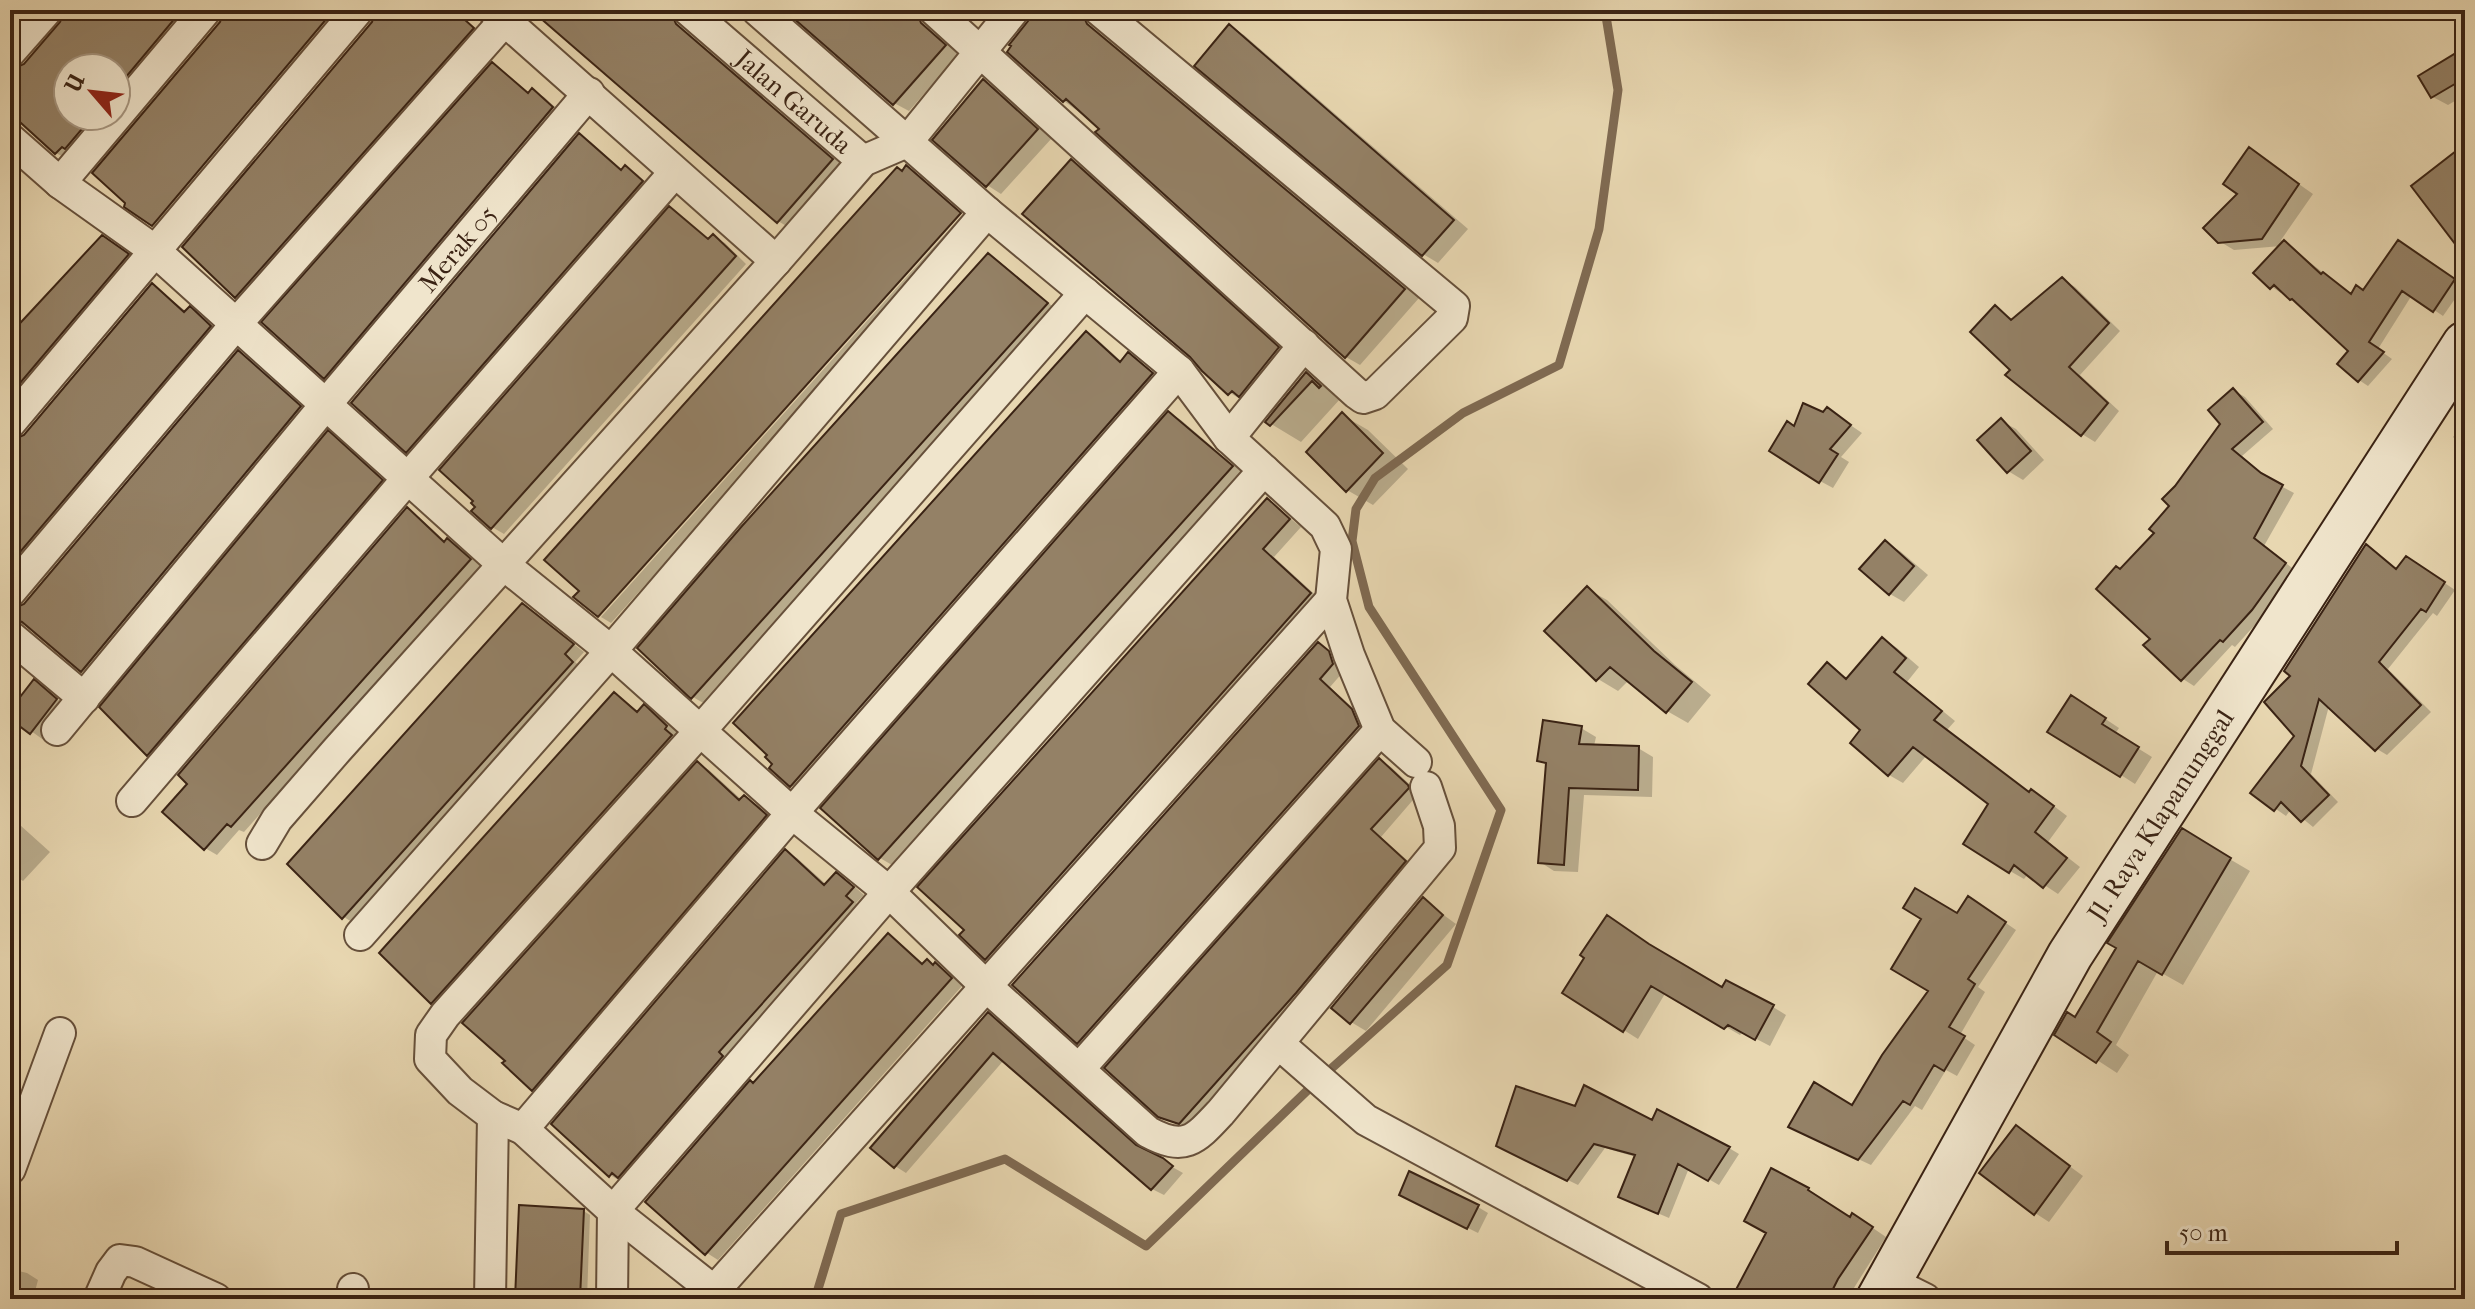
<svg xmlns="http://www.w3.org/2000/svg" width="2475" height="1309" font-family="'IM FELL French Canon',serif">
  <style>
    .shadow { fill: #0003 }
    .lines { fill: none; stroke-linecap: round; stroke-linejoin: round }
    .stream { stroke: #7f6a52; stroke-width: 9 }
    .building { fill: #948166; stroke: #3a2314; stroke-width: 2 }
    .street-casing { stroke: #66503b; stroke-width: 34 }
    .secondary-casing { stroke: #3a2314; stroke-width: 48 }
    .street { stroke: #f0e5cc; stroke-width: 30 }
    .secondary { stroke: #f0e5cc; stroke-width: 44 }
    .labels { text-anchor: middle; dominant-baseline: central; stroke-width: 6; stroke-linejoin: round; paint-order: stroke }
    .street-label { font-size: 26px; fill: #3a2314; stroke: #f0e5cc }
  </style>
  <rect width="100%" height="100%" fill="#e8d7b1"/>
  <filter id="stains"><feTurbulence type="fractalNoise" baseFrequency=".0025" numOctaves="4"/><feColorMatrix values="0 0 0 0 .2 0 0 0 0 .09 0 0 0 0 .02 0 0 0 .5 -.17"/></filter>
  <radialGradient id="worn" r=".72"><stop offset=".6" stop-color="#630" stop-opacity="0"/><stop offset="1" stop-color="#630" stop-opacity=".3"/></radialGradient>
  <path class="shadow" d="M10,10h30l-30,34z
    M66,10h133l-83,98v-40h-48v48h41l-42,43 -11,-6 -46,-42v-40l14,-5 39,-44z
    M225,10h126l-187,221 -38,-25 95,-183z
    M378,10h68l20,10 18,15 -237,268 -11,-6z
    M535,10h141l15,24 155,134 -53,62 -15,-9z
    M787,10h146l-2,16 28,28 -50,57 -15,-8z
    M1033,10h65l-2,15 6,9 317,264 -59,67 -14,-8 -245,-229 -37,-27 -34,-79z
    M1230,27l14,8 224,194 -30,34 -15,-9 -226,-189z
    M2456,56l9,5v34l-17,10 -15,-8z
    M493,64l37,30 3,-3 11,6 20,18 -227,269 -12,-7z
    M984,82l14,8 54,48 -51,56 -14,-9z
    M579,135l12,7 32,29 3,-3 11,6 16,15 -234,269 -12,-7z
    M2465,136v113l-6,-98 -5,-6z
    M2249,149l64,45 -32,46 71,55 12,-3 44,-44 56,38 -21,30 -31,-21 -34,54 14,10 -24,27 -9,-6 -8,-29 -51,-47 -17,-13 -2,2 -9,-6 9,-41 -47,4 -15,-9 21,-47z
    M1072,162l14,8 206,187 -48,44 -14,-8z
    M907,168l12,7 41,36 -362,403z
    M670,208l40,32 3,-3 12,6 21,21 -242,270 -12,-7 -14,-20z
    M963,214l9,7 -361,402 -10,-6z
    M114,244l25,18 -129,154v-80z
    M988,255l12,7 58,49 -353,393 -12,-7 -53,-49z
    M2062,279l13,8 45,44 -40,44 39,36 -24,31 -13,-8 -69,-64 -17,-62 18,12z
    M152,285l35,27 3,-3 12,7 20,18 -212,251v-142l15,-7z
    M1086,333l12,7 24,22 7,-7 35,26 -360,412 -12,-7 -21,-18z
    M238,352l12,7 62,55 -218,264 -67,-54 -9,1 -8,-5v-9l15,-6z
    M1306,374l29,17 6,7 -40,44 -33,-20z
    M2233,390l12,7 28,32 -31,27 29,25 23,12 -30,53 32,25 -33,45 -28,31 -3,-2 -38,41 -11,-7 -37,-34 6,-6 -31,-68 36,-38 15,-27 4,-18 46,-64z
    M1827,409l35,24 -21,24 8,5 -16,26 -13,-7 -25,-53 29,-14z
    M1169,413l12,7 63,54 -352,391 -12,-7 -57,-50z
    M1342,415l26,15 40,39 -35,36 -26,-15z
    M2001,421l15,8 28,31 -21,20 -15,-9z
    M2465,422v26l-12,-11z
    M328,433l12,7 53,48 -233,272 -12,-6z
    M1267,500l34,27 -27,30 48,44 -324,364 -12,-6 -24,-24z
    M407,510l12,7 27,25 13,5 22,20 -237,265 -5,-2 -22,25 -12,-7z
    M1885,542l15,9 28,24 -24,27 -14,-8z
    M2366,546l32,24 20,-5 37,25 -18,26 -4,-3 -45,56 43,43 -44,43 -10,-6 -48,-43 -18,68 27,28 -25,25 -22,-18 -5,7 -33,-23 43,-57 -3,-60z
    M1587,589l20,11 68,65 36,30 -23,28 -21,-12 -38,-31 -11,11 -20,-12 -51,-48z
    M522,605l62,47 -9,10 9,8 -229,254 -11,-7z
    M1883,639l14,9 22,19 -12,15 48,39 -8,9 83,63 16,7 21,16 -19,26 32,25 -22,27 -30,-20 -4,5 -14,-8 -19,-67 -64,-49 -24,28 -14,-8 -37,-33 11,-12 -36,-65 22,14z
    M1318,644l22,16 4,11 -14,16 33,30 7,17 -280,315 -12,-7z
    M34,682l36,26 -25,33 -35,-25v-3z
    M615,694l24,18 5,-5 11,6 23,20 -3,3 7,7 -239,266 -11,-7z
    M2086,706l33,22 -4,6 37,23 -17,27 -14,-9z
    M1581,728l15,9 -2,9 44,2 15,9 -1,40 -68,-2 -6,77 -24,-1 -14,-9 7,-97 -8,-5z
    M1380,760l11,7 28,26 -38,44 35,31 -225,261 -32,-14z
    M698,764l11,6 33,30 3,-3 11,7 21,18 -232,274 -12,-7z
    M10,816l40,36 -27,29 -13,-8z
    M2182,831l68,40 -67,114 -25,-14 -42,74 13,10 -12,18 -60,-39 19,-15z
    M785,852l12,6 30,27 9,-10 12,6 16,14 -8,8 7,7 -241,272 -12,-7z
    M1423,900l33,24 -90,107 -15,-9z
    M1980,905l36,25 -38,57 7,5 -25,43 15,10 -18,31 -11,-6 -24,40 -7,-4 -44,59 -69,-32 51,-26 78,-117 -7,-72 34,-3z
    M888,936l36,28 3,-3 20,10 15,15 -244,274 -11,-7 47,-168z
    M1663,955l60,35 50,17 13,8 -16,31 -27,-14 -3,3 -74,-43 -28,47 -73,-46 21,-36z
    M988,1014l12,7 144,130 39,22 -19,22 -12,-6 -148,-129 -98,113 -11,-7z
    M1576,1108l153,40 10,6 -20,31 -30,-17 -20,50 -49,-21 16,-40 -31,-9 -27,37 -69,-34z
    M2016,1127l67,49 -34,46 -14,-9z
    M1808,1189l43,30 16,5 19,13 -39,62h-99z
    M1412,1200l66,7 10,6 -10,20z
    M582,1210l8,5 -3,84h-70z
    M10,1269l17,4 11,7 -5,19 -23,-1z"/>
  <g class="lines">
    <path class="stream" d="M815,1299l26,-85 164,-55 141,87 168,-162 133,-119 54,-155 -132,-203 -17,-66 4,-32 19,-31 88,-65 96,-48 40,-136 19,-139 -13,-80"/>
  </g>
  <path class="building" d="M65,10h117l-66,79v-21h-48v48h25l-28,33 -3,-2 -7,7 -45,-41v-43l14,-6 36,-42z
    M224,10h110l-182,216 -28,-19 1,-4 -33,-30 128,-151z
    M376,10h78l20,18 -239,270 -53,-51 190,-225z
    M531,10h139l6,14 157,135 -56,64z
    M784,10h132l5,13 25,22 -53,60z
    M1032,10h49l6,14 318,265 -60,69 -250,-226 4,-3 -33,-30 -3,3 -56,-50 4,-6 -2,-1 19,-24z
    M1229,24l225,196 -32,36 -228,-190z
    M2456,53l9,15v10l-34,20 -13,-22z
    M492,62l36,31 4,-5 21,19 -229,272 -63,-57z
    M983,79l55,50 -52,58 -54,-47z
    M579,133l42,37 4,-5 18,16 -237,272 -55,-50z
    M2465,144v113l-54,-71z
    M2249,147l50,37 -37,55 -44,4 -15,-15 34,-34 -14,-10z
    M1071,159l208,188 -40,50 -7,-6 -4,4 -26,-24 -12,-14 -168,-143z
    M906,165l55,48 -363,404 -25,-20 6,-6 -35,-31 353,-393 5,4z
    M669,206l39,33 5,-5 23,22 -245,273 -20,-18 4,-4 -4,-4 2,-2 -34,-31z
    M102,235l27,19 -119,141v-61z
    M2284,240l37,34 2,-2 28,22 5,-9 7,5 35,-50 57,39 -22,33 -31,-21 -33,51 15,10 -26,30 -21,-18 11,-13 -56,-52 -2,1 -16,-15 -4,4 -17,-16z
    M988,253l60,50 -357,396 -54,-51 105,-122z
    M2062,277l47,46 -40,44 39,36 -27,33 -76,-61 5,-5 -40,-38 25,-27 16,15z
    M152,283l32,29 6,-6 21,20 -201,238v-123l14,-6z
    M1086,331l34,31 8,-10 25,21 -363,414 -21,-19 3,-4 -7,-7 2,-2 -34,-32z
    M238,350l63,56 -220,266 -59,-50 -12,-4v-8l14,-6z
    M1306,372l15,14 -2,2 -7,-7 -42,45 -5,-4z
    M2233,388l30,34 -31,27 29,24 22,12 -29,53 32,25 -34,47 -29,32 -3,-2 -39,41 -38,-36 7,-6 -54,-50 20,-23 4,3 34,-36 -5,-4 20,-23 -7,-7 13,-13 45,-62 -12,-14z
    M1803,403l20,9 4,-5 24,18 -21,24 8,5 -19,29 -50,-32 18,-30 7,5z
    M1168,411l65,55 -355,394 -58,-52z
    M1342,412l41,41 -37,39 -40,-40z
    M2001,418l30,33 -24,22 -30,-33z
    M328,430l55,50 -236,276 -48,-49z
    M1267,498l23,21 -27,30 48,44 -326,367 -26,-25 5,-5 -47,-43z
    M407,507l37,35 3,-4 24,21 -240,268 -4,-3 -23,26 -42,-38 25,-28 -9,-9z
    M1885,540l29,26 -25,29 -30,-26z
    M2366,544l30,25 10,-13 39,26 -19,30 -5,-3 -42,53 42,43 -46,46 -56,-52 -18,67 28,29 -28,27 -20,-20 -7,9 -24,-18 44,-57 -30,-34 26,-26 -6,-5z
    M1587,586l67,65 38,31 -26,31 -56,-46 -14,14 -52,-50z
    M522,603l52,41 -9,10 8,8 -231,257 -55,-55z
    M1882,637l24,21 -12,14 48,39 -8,9 95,72 2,-3 23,17 -19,26 32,26 -24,30 -29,-23 -5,8 -46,-29 25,-40 -75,-57 -25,29 -38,-33 10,-13 -52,-46 19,-22 19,17z
    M1318,642l11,9 4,13 -13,15 32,30 7,17 -282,318 -65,-59z
    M34,679l23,20 -27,35 -20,-15v-9z
    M614,692l23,20 7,-8 23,22 -2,3 7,6 -241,269 -52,-51z
    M2071,695l35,23 -4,6 37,23 -19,30 -73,-45z
    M1543,720l39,6 -3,18 60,2 -1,44 -69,-2 -5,77 -26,-2 8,-100 -9,-2z
    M1379,758l29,27 1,3 -38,41 35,32 -110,132 -117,131 -21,-7 -54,-49z
    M697,761l42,39 5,-5 23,20 -235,276 -30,-28 3,-2 -43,-38z
    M2182,828l49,30 -69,117 -24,-14 -41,71 14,10 -15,21 -42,-28 13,-23 8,5 41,-69 -9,-5z
    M785,849l39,36 12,-13 18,15 -8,9 7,6 -134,150 4,4 -105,122 -6,-5 -3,4 -58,-53z
    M1915,888l42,25 11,-17 38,26 -38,57 7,5 -26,43 16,9 -21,35 -10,-6 -24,40 -7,-4 -45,59 -70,-33 26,-45 38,23 30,-50 46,-64 -37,-22 30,-50 -18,-11z
    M1423,897l20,18 -93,109 -19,-16z
    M1607,915l42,29 73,43 4,-7 48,25 -19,35 -27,-15 -4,4 -73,-43 -28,46 -61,-39 22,-35 -4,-3z
    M888,933l34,31 5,-5 6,6 2,-3 17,16 -247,277 -60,-53 105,-122 3,3z
    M988,1012l148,133 27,13 10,8 -22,24 -158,-137 -99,115 -24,-20z
    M1584,1085l68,35 5,-11 73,38 -22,34 -30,-17 -20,50 -40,-17 17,-42 -41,-11 -27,37 -71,-35 20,-60 59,20z
    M2016,1125l54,41 -36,49 -55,-42z
    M1771,1168l38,20 -1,2 42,27 2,-4 21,14 -35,52 -10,20h-97l35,-66 -22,-12z
    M1409,1171l70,34 -12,24 -68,-34z
    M519,1205l65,4 -4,90h-65z"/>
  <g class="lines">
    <g class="street-casing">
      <g id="street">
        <path d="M493,10l283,251"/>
        <path id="s1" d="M688,10l175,151"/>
        <path d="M934,10l422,383 7,5 12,-4 77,-76 2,-12 -355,-296"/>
        <path d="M10,52l37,-42"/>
        <path d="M10,139l50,44 94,67 349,314 108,87 181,162 97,79 97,94 162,146c37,20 47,8 73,-20l219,-264 -1,-22 -13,-39"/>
        <path d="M60,183l146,-173"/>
        <path d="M10,423l348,-413"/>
        <path d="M1229,438l75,-93"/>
        <path d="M1264,470l61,56 11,23 -5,51 18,55 31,75 36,32"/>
        <path d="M10,592l227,-269 268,-303"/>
        <path d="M10,636l74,62"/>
        <path id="s2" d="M57,730l270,-327 262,-310"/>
        <path d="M132,801l276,-323 266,-305"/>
        <path d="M262,844l15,-25 60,-69 439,-489 87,-100 44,-19 107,-132"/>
        <path d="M360,935l251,-284 376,-439"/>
        <path d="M1279,1044l87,76 332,179"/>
        <path d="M1080,1068l300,-338"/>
        <path d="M523,1129l269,-316 387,-442"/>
        <path d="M10,1169l50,-136"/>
        <path d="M1889,1281l36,18"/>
        <path d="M714,1291l-101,-80 -90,-82 -30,-13 -33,-25 -30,-32 1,-24 14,-20 256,-285 384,-437"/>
        <path d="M99,1299l12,-27 9,-12 15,2 81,37"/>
        <path d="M352,1299l1,-10"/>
        <path d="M490,1299l3,-183"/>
        <path d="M612,1299l1,-88 276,-319 375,-422 -35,-32 -50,-67 -192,-159 -230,-202"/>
        <path d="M714,1299v-8l617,-691"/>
      </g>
    </g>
    <g class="secondary-casing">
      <g id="secondary">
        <path id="s3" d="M1879,1299l191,-344 395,-611"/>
      </g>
    </g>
    <use href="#street" class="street"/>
    <use href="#secondary" class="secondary"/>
  </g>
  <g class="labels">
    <g class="street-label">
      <text stroke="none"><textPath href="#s1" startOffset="140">Jalan Garuda</textPath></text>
      <text stroke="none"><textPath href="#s2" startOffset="626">Merak 05</textPath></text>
      <text stroke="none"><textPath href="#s3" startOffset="560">Jl. Raya Klapanunggal</textPath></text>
    </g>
  </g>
  <rect width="2475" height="1309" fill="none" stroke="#e8d7b1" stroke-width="40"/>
  <rect x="12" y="12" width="2451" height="1285" fill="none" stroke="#3a2314" stroke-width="4"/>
  <rect x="20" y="20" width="2435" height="1269" fill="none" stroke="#3a2314" stroke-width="2"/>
  <g transform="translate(92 92) rotate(298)"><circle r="38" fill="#f0e5cc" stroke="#a79782" stroke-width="2"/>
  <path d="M0-6L14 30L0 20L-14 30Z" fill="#8f2418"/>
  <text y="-12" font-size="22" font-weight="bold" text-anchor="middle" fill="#3a2314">U</text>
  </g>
  <path d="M2167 1241v12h230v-12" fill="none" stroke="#3a2314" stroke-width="4"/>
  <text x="2179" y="1241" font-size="24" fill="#3a2314" stroke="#f0e5cc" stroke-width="6" paint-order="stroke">50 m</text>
  <rect width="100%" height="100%" filter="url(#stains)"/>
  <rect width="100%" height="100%" fill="url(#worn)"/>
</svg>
